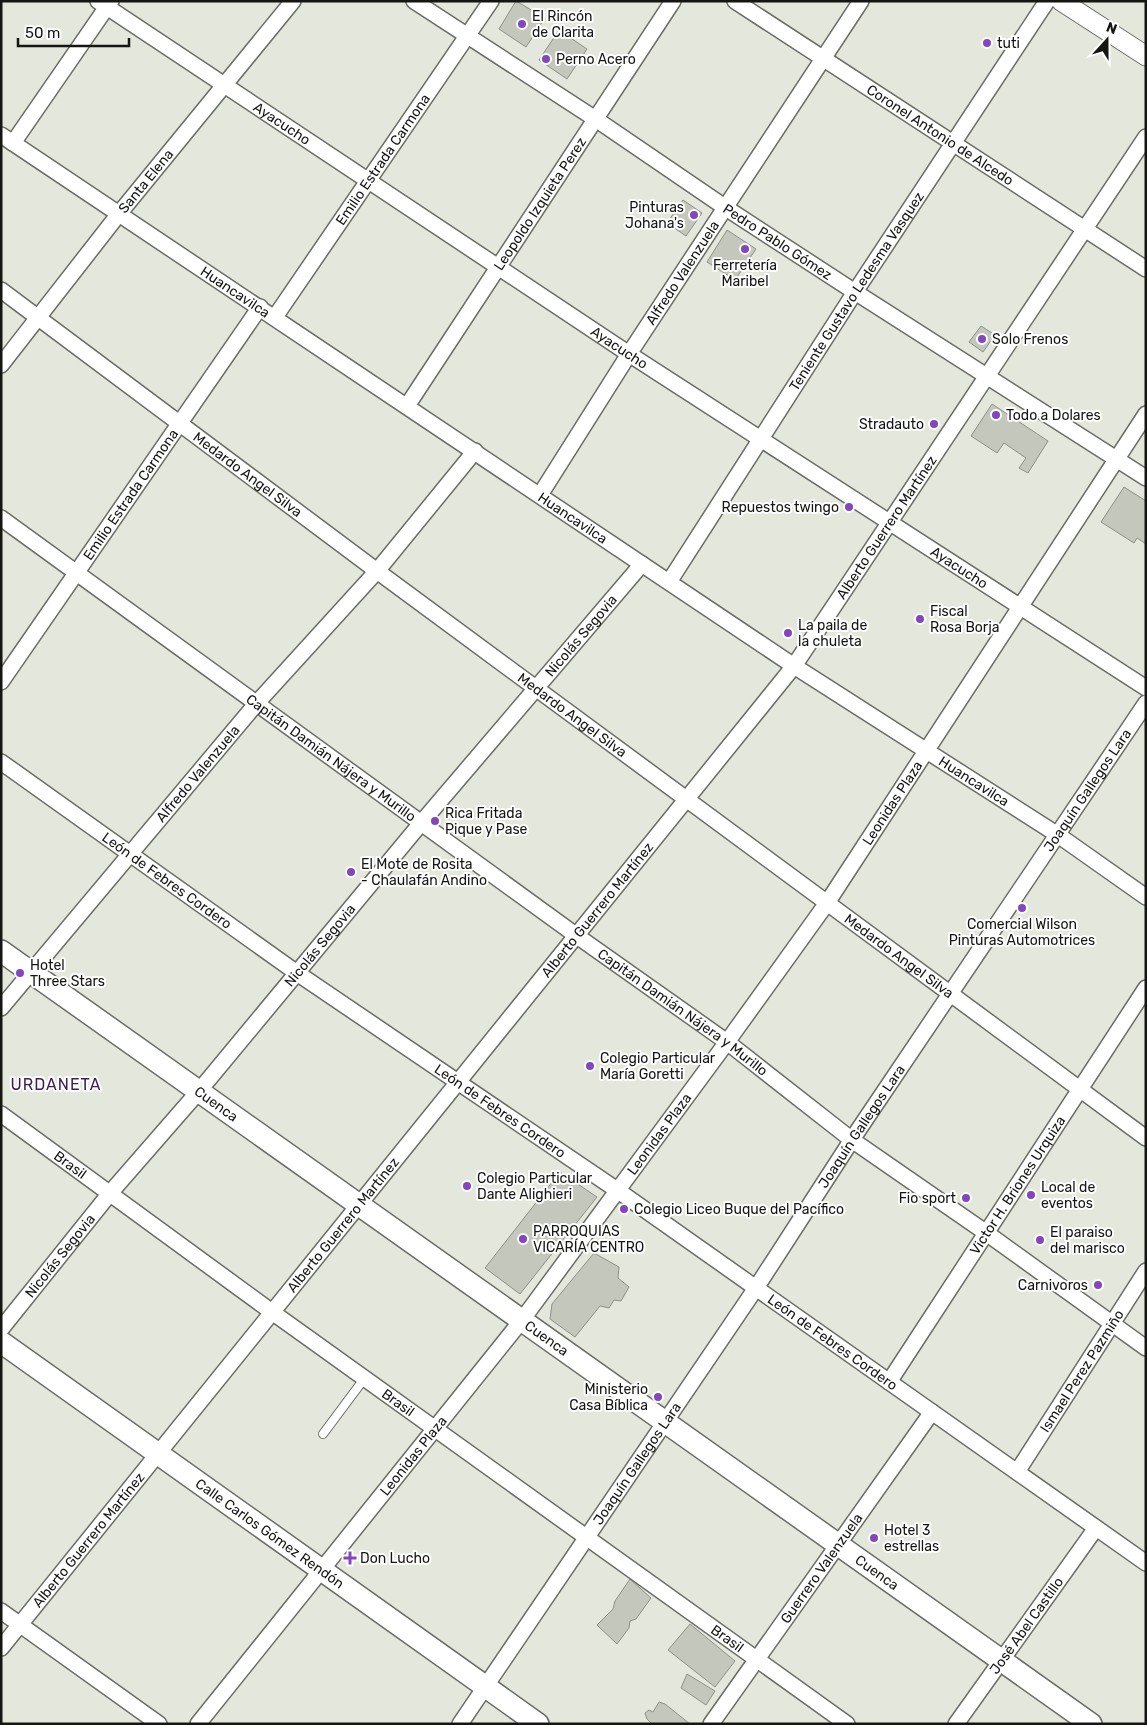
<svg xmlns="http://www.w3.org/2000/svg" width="1147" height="1725" font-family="Rubik,sans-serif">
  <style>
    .building { fill: #c3c7bc; stroke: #8d9187 }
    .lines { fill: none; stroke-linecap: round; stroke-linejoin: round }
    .service-casing { stroke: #6a6d64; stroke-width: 10 }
    .minor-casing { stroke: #6a6d64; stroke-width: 18 }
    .tertiary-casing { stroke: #6a6d64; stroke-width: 21 }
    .secondary-casing { stroke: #6a6d64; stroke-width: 24 }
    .service { stroke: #fff; stroke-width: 8 }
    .minor { stroke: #fff; stroke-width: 15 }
    .tertiary { stroke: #fff; stroke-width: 19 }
    .secondary { stroke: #fff; stroke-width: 21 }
    .poi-dot { fill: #8346bc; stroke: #fff; stroke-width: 2 }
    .labels { text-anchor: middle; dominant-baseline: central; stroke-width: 4; stroke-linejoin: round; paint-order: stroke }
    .poi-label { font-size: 14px; fill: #151612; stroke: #fff; text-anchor: start }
    .street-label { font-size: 14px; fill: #151612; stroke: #fff }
    .quarter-label { font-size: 16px; letter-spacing: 1px; fill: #3d2059; stroke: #fff }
  </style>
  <rect width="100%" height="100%" fill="#e3e7dc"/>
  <path class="building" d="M516,1l29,17 -19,29 -27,-18z
    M559,30l28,19 -20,30 -28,-19z
    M683,200l19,13 -16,23 -19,-13z
    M727,230l29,19 -21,31 -28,-18z
    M981,326l14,9 -12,17 -14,-10z
    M992,404l56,37 -20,32 -9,-5 7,-10 -22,-15 -7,10 -26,-17z
    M1124,487l22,14v43l-9,-6 -3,5 -33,-21z
    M560,1172l37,25 -77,97 -35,-26z
    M594,1253l25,14 -1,11 11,9 -8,14 -7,-1 -5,8 -9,-2 -25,31 -25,-18 2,-15z
    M630,1579l21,19 -15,21 -6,2 -1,7 -12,16 -20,-19 16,-16 2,-8z
    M690,1624l45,37 -20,26 -47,-37z
    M687,1674l28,17 -9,14 -25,-17z
    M659,1702l6,2 25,20h-38l-5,-5 -2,-6 4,-3 4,2z"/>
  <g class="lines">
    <g class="service-casing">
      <path id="service" d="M323,1434l41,-55"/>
    </g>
    <g class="minor-casing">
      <g id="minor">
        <path id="s1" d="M98,1l531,353 517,334"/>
        <path id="s2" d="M414,1l183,119 129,88 129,84 291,186"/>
        <path id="s3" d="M735,1l411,268"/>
        <path id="s4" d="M1,135l793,531 264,169 88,62"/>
        <path d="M13,143l98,-142"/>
        <path id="s5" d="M1,290l376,281 769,567"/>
        <path id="s6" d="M275,317l216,-316"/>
        <path id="s7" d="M1,365l117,-150 175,-214"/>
        <path id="s8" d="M407,406l266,-405"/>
        <path id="s9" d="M540,495l89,-141 232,-353"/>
        <path id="s10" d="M1,518l576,418 150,106 125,98 133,92 161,116"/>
        <path id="s11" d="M669,582l186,-290 192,-291"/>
        <path id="s12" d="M1,682l259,-375"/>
        <path id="s13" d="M1,762l296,211 320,217 529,373"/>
        <path id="s14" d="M1,1008l255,-304 121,-133 98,-120"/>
        <path id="s15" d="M1,1114l271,198 575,412"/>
        <path id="s16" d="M1,1329l110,-137 88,-101 223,-269 220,-258"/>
        <path id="s17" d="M889,1382l257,-394"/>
        <path id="s18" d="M1017,1472l129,-201"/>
        <path d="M1,1611l158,113"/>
        <path id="s19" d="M1,1648l793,-982 352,-529"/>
        <path id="s20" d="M198,1724l324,-404 205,-278 100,-139 319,-489"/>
        <path id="s21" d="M460,1724l296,-436 99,-153 291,-432"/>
        <path id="s22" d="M711,1724l221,-312"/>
        <path id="s23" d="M956,1724l140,-196"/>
      </g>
    </g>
    <g class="tertiary-casing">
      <path id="tertiary" d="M1061,1l85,55"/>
    </g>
    <g class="secondary-casing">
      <g id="secondary">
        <path id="s24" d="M1,951l1090,773"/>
        <path id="s25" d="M1,1342l537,382"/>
      </g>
    </g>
    <use href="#service" class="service"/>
    <use href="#minor" class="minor"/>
    <use href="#tertiary" class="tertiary"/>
    <use href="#secondary" class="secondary"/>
  </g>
  <g class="poi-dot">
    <circle cx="522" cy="24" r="5"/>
    <circle cx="987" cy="43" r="5"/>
    <circle cx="546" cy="59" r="5"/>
    <circle cx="694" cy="215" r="5"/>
    <circle cx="745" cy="249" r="5"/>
    <circle cx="982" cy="339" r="5"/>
    <circle cx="996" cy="415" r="5"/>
    <circle cx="934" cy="424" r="5"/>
    <circle cx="849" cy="507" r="5"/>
    <circle cx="920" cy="619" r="5"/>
    <circle cx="788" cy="633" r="5"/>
    <circle cx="435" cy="821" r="5"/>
    <circle cx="351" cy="872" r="5"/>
    <circle cx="1022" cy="908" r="5"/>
    <circle cx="20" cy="973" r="5"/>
    <circle cx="590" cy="1066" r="5"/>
    <circle cx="467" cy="1186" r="5"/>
    <circle cx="1031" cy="1195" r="5"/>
    <circle cx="966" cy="1198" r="5"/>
    <circle cx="624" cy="1209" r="5"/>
    <circle cx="523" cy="1239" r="5"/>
    <circle cx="1040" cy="1240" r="5"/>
    <circle cx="1098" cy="1285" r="5"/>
    <circle cx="658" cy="1397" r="5"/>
    <circle cx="874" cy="1538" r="5"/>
    <path d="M347.5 1550.5h5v5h5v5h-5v5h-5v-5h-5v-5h5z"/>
  </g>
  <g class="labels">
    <g class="poi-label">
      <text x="532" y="16">El Rincón<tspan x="532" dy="16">de Clarita</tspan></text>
      <text x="997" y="43">tuti</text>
      <text x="556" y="59">Perno Acero</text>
      <text x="684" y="207" text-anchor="end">Pinturas<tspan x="684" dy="16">Johana's</tspan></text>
      <text x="745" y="265" text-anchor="middle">Ferretería<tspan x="745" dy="16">Maribel</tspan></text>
      <text x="992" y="339">Solo Frenos</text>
      <text x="1006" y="415">Todo a Dolares</text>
      <text x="924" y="424" text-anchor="end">Stradauto</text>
      <text x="839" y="507" text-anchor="end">Repuestos twingo</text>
      <text x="930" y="611">Fiscal<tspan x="930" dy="16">Rosa Borja</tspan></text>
      <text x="798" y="625">La paila de<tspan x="798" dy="16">la chuleta</tspan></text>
      <text x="445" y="813">Rica Fritada<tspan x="445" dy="16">Pique y Pase</tspan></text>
      <text x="361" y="864">El Mote de Rosita<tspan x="361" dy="16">- Chaulafán Andino</tspan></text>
      <text x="1022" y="924" text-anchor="middle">Comercial Wilson<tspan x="1022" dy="16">Pinturas Automotrices</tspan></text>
      <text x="30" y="965">Hotel<tspan x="30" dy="16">Three Stars</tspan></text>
      <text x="600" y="1058">Colegio Particular<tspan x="600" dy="16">María Goretti</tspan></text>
      <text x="477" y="1178">Colegio Particular<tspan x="477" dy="16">Dante Alighieri</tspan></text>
      <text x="1041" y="1187">Local de<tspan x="1041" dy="16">eventos</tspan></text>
      <text x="956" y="1198" text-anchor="end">Fio sport</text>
      <text x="634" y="1209">Colegio Liceo Buque del Pacífico</text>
      <text x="533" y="1231">PARROQUIAS<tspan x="533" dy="16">VICARÍA CENTRO</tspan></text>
      <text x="1050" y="1232">El paraiso<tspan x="1050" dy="16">del marisco</tspan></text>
      <text x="1088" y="1285" text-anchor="end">Carnivoros</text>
      <text x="648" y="1389" text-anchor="end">Ministerio<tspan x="648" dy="16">Casa Bíblica</tspan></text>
      <text x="884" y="1530">Hotel 3<tspan x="884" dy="16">estrellas</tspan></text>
      <text x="360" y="1558">Don Lucho</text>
    </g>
    <g class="street-label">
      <text stroke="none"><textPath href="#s1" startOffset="221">Ayacucho</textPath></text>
      <text stroke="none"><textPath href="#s3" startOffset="245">Coronel Antonio de Alcedo</textPath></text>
      <text stroke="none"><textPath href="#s6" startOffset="191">Emilio Estrada Carmona</textPath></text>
      <text stroke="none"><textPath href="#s7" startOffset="234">Santa Elena</textPath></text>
      <text stroke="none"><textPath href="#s8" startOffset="242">Leopoldo Izquieta Perez</textPath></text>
      <text stroke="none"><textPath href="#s2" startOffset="436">Pedro Pablo Gómez</textPath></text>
      <text stroke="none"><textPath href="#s9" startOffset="264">Alfredo Valenzuela</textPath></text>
      <text stroke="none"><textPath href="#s11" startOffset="346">Teniente Gustavo Ledesma Vasquez</textPath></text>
      <text stroke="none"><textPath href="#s4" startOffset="282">Huancavilca</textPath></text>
      <text stroke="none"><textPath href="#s1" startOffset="626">Ayacucho</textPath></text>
      <text stroke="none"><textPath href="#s5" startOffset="308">Medardo Angel Silva</textPath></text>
      <text stroke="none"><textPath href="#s12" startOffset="228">Emilio Estrada Carmona</textPath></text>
      <text stroke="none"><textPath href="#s4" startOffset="688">Huancavilca</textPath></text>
      <text stroke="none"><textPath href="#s19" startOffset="1429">Alberto Guerrero Martínez</textPath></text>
      <text stroke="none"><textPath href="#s1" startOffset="1031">Ayacucho</textPath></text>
      <text stroke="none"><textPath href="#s16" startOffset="904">Nicolás Segovia</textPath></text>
      <text stroke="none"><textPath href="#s5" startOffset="712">Medardo Angel Silva</textPath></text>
      <text stroke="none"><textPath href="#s10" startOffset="408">Capitán Damián Nájera y Murillo</textPath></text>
      <text stroke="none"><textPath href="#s14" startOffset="306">Alfredo Valenzuela</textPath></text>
      <text stroke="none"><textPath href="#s4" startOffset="1168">Huancavilca</textPath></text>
      <text stroke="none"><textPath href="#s21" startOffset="1125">Joaquín Gallegos Lara</textPath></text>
      <text stroke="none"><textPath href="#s20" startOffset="1154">Leonidas Plaza</textPath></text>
      <text stroke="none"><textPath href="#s13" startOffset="204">León de Febres Cordero</textPath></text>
      <text stroke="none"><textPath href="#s19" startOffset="949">Alberto Guerrero Martínez</textPath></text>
      <text stroke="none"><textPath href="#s16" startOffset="499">Nicolás Segovia</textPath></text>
      <text stroke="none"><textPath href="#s5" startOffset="1118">Medardo Angel Silva</textPath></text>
      <text stroke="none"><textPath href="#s10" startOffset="842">Capitán Damián Nájera y Murillo</textPath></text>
      <text stroke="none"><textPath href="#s24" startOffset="264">Cuenca</textPath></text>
      <text stroke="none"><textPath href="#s13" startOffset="609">León de Febres Cordero</textPath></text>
      <text stroke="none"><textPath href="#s21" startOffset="720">Joaquín Gallegos Lara</textPath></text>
      <text stroke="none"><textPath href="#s20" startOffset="749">Leonidas Plaza</textPath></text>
      <text stroke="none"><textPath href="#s15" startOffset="86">Brasil</textPath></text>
      <text stroke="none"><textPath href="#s17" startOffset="235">Victor H. Briones Urquiza</textPath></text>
      <text stroke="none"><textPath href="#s19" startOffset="544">Alberto Guerrero Martínez</textPath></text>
      <text stroke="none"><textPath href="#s16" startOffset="94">Nicolás Segovia</textPath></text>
      <text stroke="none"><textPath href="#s24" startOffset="669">Cuenca</textPath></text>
      <text stroke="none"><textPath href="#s13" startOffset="1014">León de Febres Cordero</textPath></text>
      <text stroke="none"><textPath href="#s18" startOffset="120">Ismael Perez Pazmiño</textPath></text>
      <text stroke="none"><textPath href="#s15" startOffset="491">Brasil</textPath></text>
      <text stroke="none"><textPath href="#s20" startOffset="344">Leonidas Plaza</textPath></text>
      <text stroke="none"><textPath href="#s21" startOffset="315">Joaquín Gallegos Lara</textPath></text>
      <text stroke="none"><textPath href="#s25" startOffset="330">Calle Carlos Gómez Rendón</textPath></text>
      <text stroke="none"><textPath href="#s19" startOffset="139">Alberto Guerrero Martínez</textPath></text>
      <text stroke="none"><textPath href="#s22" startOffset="191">Guerrero Valenzuela</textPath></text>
      <text stroke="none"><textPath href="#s24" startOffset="1074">Cuenca</textPath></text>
      <text stroke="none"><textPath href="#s23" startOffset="121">José Abel Castillo</textPath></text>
      <text stroke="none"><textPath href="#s15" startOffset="896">Brasil</textPath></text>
    </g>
    <g class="quarter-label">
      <text x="56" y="1084">URDANETA</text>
    </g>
  </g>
  <rect width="1147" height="1725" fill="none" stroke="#151612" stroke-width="5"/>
  <g transform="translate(1107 40) rotate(21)" stroke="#ffffff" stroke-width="4" paint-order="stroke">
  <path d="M0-4L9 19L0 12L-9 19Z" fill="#151612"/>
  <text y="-8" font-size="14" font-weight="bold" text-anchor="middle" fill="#151612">N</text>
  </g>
  <path d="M18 38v8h111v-8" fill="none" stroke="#151612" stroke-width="2.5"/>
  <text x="25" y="38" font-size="15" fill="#151612" stroke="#ffffff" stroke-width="4" paint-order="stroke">50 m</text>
</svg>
